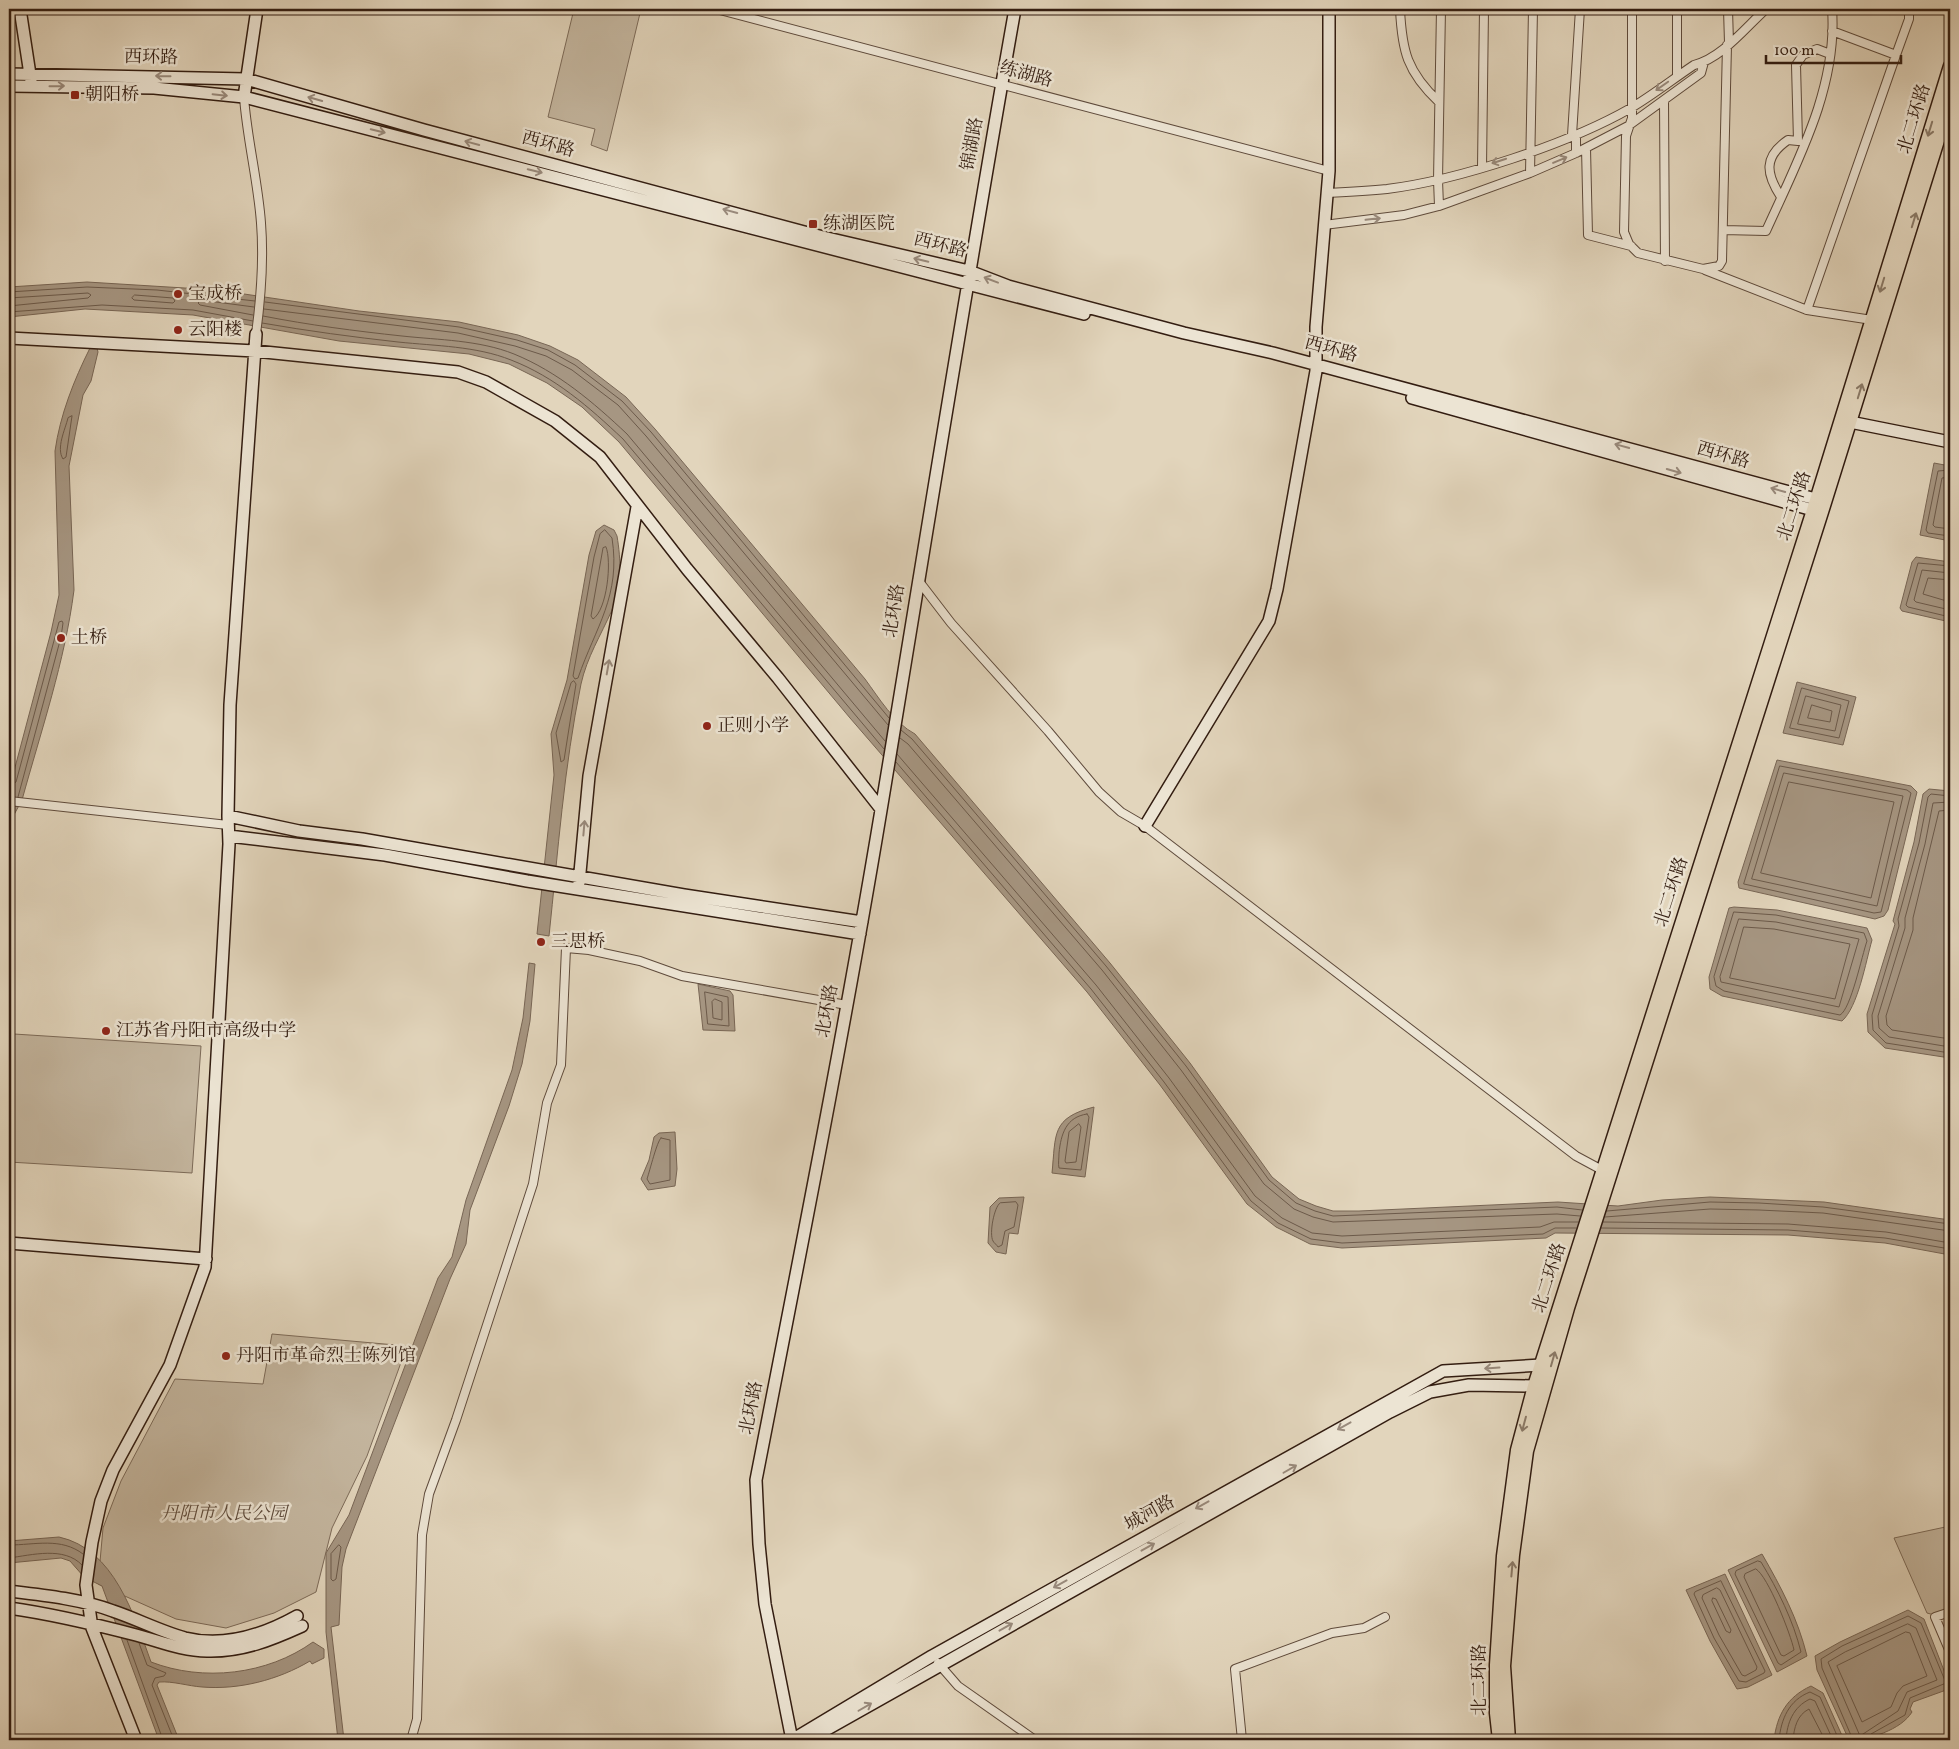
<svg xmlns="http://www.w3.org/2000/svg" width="1959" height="1749" font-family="Vollkorn,'Noto Serif SC',serif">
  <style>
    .green { fill: #c4b69f; stroke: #7c6a58 }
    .water { fill: #a69682; stroke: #786655 }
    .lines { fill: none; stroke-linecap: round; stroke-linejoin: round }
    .shore { stroke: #6c5a4a; stroke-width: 1 }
    .street-casing { stroke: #5f4b3c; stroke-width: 10 }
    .secondary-casing { stroke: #331d11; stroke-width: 14 }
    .primary-casing { stroke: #331d11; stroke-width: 15 }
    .street { stroke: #ece4d3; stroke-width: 8 }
    .secondary { stroke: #ece4d3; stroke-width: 11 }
    .primary { stroke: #e2d5bc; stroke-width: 12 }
    .oneway { stroke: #998a7c }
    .oneway2 { stroke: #8a7966 }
    .poi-dot { fill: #8f2418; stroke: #ece4d3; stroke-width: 2 }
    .labels { text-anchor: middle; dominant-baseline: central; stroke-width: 5; stroke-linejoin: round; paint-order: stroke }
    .street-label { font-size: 18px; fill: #331d11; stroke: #ece4d3 }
    .poi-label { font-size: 18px; fill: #331d11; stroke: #ece4d3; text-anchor: start }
    .park-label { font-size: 18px; font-style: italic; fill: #5e4b3c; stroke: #ece4d3 }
  </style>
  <rect width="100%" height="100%" fill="#e2d5bc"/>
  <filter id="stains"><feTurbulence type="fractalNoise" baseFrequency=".004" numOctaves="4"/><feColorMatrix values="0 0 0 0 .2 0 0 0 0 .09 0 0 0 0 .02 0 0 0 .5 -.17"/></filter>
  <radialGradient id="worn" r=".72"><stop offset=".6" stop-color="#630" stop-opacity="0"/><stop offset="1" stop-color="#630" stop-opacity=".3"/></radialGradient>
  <path class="green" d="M574,9h67l-34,142 -16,-6 4,-16 -47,-12z
    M14,1034l187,12 -9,127 -183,-11v-127z
    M272,1334l135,12 -40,110 -35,72 -16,64 -42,21 -48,15 -50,-9 -78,-35 5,-56 18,-47 54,-102 88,5z
    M1950,1526v105l-5,-13 -18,-5 -33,-75z"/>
  <path class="water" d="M87,282l130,8 142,21 100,11 59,13 32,11 28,14 48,37 29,32 210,250c14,19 29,44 50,55l195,229 80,100 82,114 27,22 17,7 17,5h26l199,-9 60,4 44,-6 48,-3 114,5 126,18v35l-65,-12 -97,-8 -233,-2 -9,5 -204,10 -32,-4 -34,-17 -29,-23 -87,-119 -73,-93 -237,-274 -231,-276 -37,-35 -35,-24 -38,-19 -40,-10 -130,-13 -146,-26 -108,-6 -76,8v-30z
    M90,348h7l1,4 -7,29 -8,14 -14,71 5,124c-9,71 -33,141 -52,210l-13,24v-34l42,-158 8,-37 -4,-144c5,-36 19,-71 35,-103z
    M1934,463l16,3v75l-30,-6z
    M604,525l10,5 3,6c4,23 5,52 -5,74 -11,25 -25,47 -31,74 -17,83 -23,168 -32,252l-12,-2 17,-159 -3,-41 16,-54 22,-125 7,-24z
    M1916,557l34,5v60l-48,-11 -2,-3 12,-46z
    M1797,682l59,15 -13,48 -60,-12z
    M1777,760l134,26 6,6 -29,118 -4,6 -9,3 -136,-31 -1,-6z
    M1929,789l21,2v267l-65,-10 -17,-16 -1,-18 28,-90 -2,-3 21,-79 9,-48z
    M1734,907l43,3 90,18 5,12c-6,21 -14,67 -30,81l-120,-25 -12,-7 -1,-12 20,-69z
    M529,963l6,1 -5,57 -8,43 -13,42 -39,104 -4,34 -16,35 -104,270 -4,18 -3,58 -8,2 13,113h-6l-12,-108v-79l23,-38 89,-237 14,-21 14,-57 46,-130 11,-52z
    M698,984l32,7 3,4 2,36 -32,-1z
    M1094,1107l-9,70 -33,-4c4,-39 -1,-55 42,-66z
    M675,1132l2,37 -2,17 -27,4 -7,-11 8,-19 5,-23 5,-4z
    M1024,1197l-6,37 -9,-1 -3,21 -10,-2 -8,-9 2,-36 9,-9z
    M59,1537c55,12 75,78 92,125 52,20 116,13 162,-20l11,7v9l-12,6 -2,-3c-32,19 -71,29 -108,26 -14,-1 -29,-6 -43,-5l-2,3 22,55h-20l-57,-154 -18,-9 -14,-16 -9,-3 -52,5v-22z
    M1762,1554c19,33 36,65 45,102l-30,16 -49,-102z
    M1725,1574l47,101 -24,12 -11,2 -27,-48 -24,-51z
    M1908,1610l16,9 26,67 -1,3 -36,13 -3,7 2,3c-11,18 -43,28 -63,28l-32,-70 -2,-14 25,-14z
    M1811,1686l12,7 21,47h-70c3,-25 13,-43 37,-54z"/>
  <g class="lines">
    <path class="shore" d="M9,292l78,-5 70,3 98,11
      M135,295l38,3 2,3 -2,2 -39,-3 -2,-2z
      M9,298l79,-5 3,2 -3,3 -79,8
      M265,302l194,25 58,13 31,10 27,15 47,36 29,31 238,286
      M264,309l194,24 57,13 31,10 26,14 46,35 28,31 242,289
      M9,312l93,-7 91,5 60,11
      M253,315l-53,-10 -2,-2 3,-3 53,7
      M263,316c46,9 92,15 139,20 37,4 77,4 112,18 44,18 79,48 113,80l258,307
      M262,323c46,8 91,14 136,19 38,4 78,4 113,18 44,17 78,47 112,79l261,310
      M72,416l-6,41 -3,2c-7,-11 2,-29 5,-41z
      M1950,470l-12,1 -12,59 2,3 22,3
      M1950,477l-8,1 -9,47 2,2 15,2
      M605,530l7,8c9,58 -16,88 -34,140l-3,1 -2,-3 21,-119 6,-23z
      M606,547c6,14 1,63 -13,72l-2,-3 12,-68z
      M1950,566l-32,-3 -12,42 2,2 42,10
      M1950,573l-28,-3 -8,30 2,2 34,8
      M1950,580l-22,-2 -5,16 27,8
      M574,681l2,3 -12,76 -3,2 -5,-29 15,-50z
      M1802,688l47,13 -10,37 -49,-10z
      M1806,696l35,9 -6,26 -37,-7z
      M1812,705l20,6 -2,11 -22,-4z
      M901,730l11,9 194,227 80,100 83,114 27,23 19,8 18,5 224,-9 25,3
      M900,738l8,6 194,226 79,100 83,114 30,25 19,8 20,5 224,-8 23,2
      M897,754l199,231 73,93 86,118 27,22 30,15 30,3 198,-9 14,-5h24
      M896,762l195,227 73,93 87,119 27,22 33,16 31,4 201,-9 12,-6h21
      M1780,766l127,24 4,3 -30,119 -7,1 -130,-29z
      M1784,773l119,23 -26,110 -125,-27z
      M1789,782l105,20 -23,96 -110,-25z
      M9,786l7,-4 43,-160 3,-1 1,2 -2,14 -43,160
      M1950,796l-19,-2 -3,3 -9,46 -21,76 1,7 -27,89 1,15 13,13 64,10
      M1950,802l-17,1 -8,41 -20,74v10l-27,88 1,12 10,9 61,10
      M1950,810l-11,1 -26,107v12l-27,86 1,9 5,5 58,9
      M1734,912l42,3 88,18 3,8c-5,14 -16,68 -27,74l-116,-24 -8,-5 -2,-9z
      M1739,919l37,3 83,17 -20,68 -118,-25 -1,-5z
      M1744,927l30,2 76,15 -15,55 -105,-21z
      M705,992l23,5 1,29 -21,-2z
      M715,999l7,3v18l-9,-2 -1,-16z
      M1087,1114l2,3 -8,53 -22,-2c-1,-4 0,-10 0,-15 2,-19 7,-36 28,-39z
      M1079,1124l2,3 -5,35 -10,1 -1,-2 4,-29z
      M661,1138l9,2v40l-20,4 -3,-5c3,-9 10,-38 14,-41z
      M1016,1202l2,3 -4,22 -9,4 -3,14 -4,2c0,-1 -5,-5 -5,-6 -4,-7 1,-34 7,-38z
      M1607,1211l103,-9 49,1 64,4 127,17
      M1605,1217l105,-8 49,1 64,3 127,18
      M1603,1222l185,2 98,8 64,11
      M1601,1228l187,2 97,8 65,11
      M9,1545c26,0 52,-8 74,9
      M339,1545l2,2 -5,32 -3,2 -2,-2v-25z
      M9,1558c23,-3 55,-12 73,7
      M1758,1561l3,1c17,28 32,58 40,90l-20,13 -3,-2 -43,-89 1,-3z
      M1756,1569c12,7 35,66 38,81l-10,6 -3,-1 -37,-78 1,-3z
      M1721,1581l44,90 -1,2 -18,9 -7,-1 -25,-43 -20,-44 1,-2z
      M1717,1588l3,2 37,77 -1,3 -11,6 -3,-1 -23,-40 -17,-37 1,-3z
      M1713,1598l3,1 15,31 -1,3 -4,-2 -14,-30z
      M1908,1624l8,4 21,52 -30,12 -9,19 -38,25 -32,-74 17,-10z
      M1906,1632l4,1 17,43 -24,10 -6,7 -6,14 -29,15 -25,-56z
      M127,1640l36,100
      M139,1643l8,22 19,8 -2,3 -9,2 -3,7 22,55
      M1779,1740c2,-21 10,-40 31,-48l10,5 19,43
      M1786,1740c1,-17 7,-33 24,-41l5,2 18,39
      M1793,1740c1,-12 4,-25 16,-31l16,31
      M1853,1740l-31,-72 -1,-9 21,-13 66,-30 13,7 25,60 -36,15 -5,17 -34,19 -2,6"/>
    <g class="street-casing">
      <path id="street" d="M716,9l613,162
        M1400,9c2,42 7,63 39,93
        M1632,9v109l-6,18 -2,96 5,12 9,9 65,16 16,-3 3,-5 5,-216
        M1728,9l1,34
        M1832,31l64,24 13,-36v-10
        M1677,76v-67
        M244,97c3,42 14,84 17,126 3,38 0,74 -5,111
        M1664,101l1,160
        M1572,135l8,-126
        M1586,148l2,87 43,11
        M1576,153v-19
        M1482,167l2,-158
        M1530,173l3,-164
        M1327,193c20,-1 40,-2 60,-4 72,-9 181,-45 244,-81 22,-13 42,-29 63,-43 28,-7 51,-37 72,-56
        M1781,197c-15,-23 -18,-40 7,-57l10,1 -2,-76 7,-10 14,-6 13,5
        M1439,206l-1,-26 3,-171
        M1324,225l80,-10 35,-9 91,-33 46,-20 52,-27 73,-53 3,-11
        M1723,230l43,1c31,-69 72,-144 66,-222
        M1705,270l102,40 89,-255
        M1807,310l65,10
        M918,580l33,43 97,108 51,61 22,20 24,14 431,330 26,14
        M9,801l219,24
        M1950,1612l-15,5 15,35
        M938,1663l20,23 77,54
        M411,1740l6,-21 5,-184 7,-41 27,-74 77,-236 14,-81 14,-38 5,-117 23,2 51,11 42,15 165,29
        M1242,1740l-7,-71 97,-36 32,-5 21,-11"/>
    </g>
    <g class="secondary-casing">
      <path id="secondary" d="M20,9l11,72
        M9,74l237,5 178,51 399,107 146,34 39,15 176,47 89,20 550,148
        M9,86l145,2 90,9 840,217
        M244,97l13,-88
        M256,334l-26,371 -2,111 71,15 63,8 322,56 178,27
        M9,338l246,13 203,21 28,10 69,39 45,36 87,112 91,109 103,131
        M1412,398l408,114
        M1850,422l100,20
        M1145,826l124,-205 8,-32 39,-218v-44l13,-156v-162
        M229,836l156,19 142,26 333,53
        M579,883l10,-107 48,-269
        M9,1243l197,16
        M9,1591c34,4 72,8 104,20 24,8 47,20 72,27 40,10 78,-3 112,-22
        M9,1608c43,6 85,16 127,27 23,6 46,16 71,16 35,1 64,-11 95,-25
        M136,1740l-44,-112 -6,-43 6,-43 9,-41 12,-31 57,-105 35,-98 24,-423 -1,-28
        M792,1740l-27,-136 -6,-60 -3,-64c45,-231 91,-462 129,-694 43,-259 84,-519 130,-777
        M792,1740l140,-84 511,-285 98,-6
        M808,1740l582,-328 40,-20 39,-7 65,1"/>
    </g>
    <g class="primary-casing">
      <path id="primary" d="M1499,1740l-3,-27v-48l7,-109 14,-106 17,-64 279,-876 137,-444
        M1509,1740l-5,-74 9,-111 14,-104 41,-143 254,-796 128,-410"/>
    </g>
    <use href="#street" class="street"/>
    <use href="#secondary" class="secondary"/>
    <use href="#primary" class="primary"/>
  </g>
  <defs><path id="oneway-shaft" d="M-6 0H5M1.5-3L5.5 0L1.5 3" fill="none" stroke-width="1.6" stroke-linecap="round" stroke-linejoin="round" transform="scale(1.25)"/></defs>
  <g class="oneway">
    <use href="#oneway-shaft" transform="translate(163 76) rotate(-179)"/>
    <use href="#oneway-shaft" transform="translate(57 86) rotate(-1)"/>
    <use href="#oneway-shaft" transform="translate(1662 86) rotate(145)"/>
    <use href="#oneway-shaft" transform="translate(220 95) rotate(6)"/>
    <use href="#oneway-shaft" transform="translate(315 99) rotate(-164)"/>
    <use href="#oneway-shaft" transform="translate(378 131) rotate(14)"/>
    <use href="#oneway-shaft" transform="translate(472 143) rotate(-165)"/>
    <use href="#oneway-shaft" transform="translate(1560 160) rotate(-23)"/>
    <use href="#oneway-shaft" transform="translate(1499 161) rotate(162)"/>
    <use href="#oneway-shaft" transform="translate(535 171) rotate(14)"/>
    <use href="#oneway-shaft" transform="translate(730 211) rotate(-165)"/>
    <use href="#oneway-shaft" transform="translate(1373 219) rotate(-6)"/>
    <use href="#oneway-shaft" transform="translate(921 260) rotate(-167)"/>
    <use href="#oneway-shaft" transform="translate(991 280) rotate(-159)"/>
    <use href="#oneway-shaft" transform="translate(1622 446) rotate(-165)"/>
    <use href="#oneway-shaft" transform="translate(1674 471) rotate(16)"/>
    <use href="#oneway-shaft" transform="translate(1778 490) rotate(-164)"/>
    <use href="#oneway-shaft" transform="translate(608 667) rotate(-80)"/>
    <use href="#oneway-shaft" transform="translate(584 828) rotate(-85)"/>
    <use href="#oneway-shaft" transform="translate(1492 1368) rotate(176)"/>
    <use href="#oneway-shaft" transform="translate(1344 1426) rotate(151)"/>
    <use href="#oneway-shaft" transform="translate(1290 1469) rotate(-30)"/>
    <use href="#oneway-shaft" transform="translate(1202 1505) rotate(151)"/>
    <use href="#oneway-shaft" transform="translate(1148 1547) rotate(-29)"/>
    <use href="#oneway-shaft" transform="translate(1060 1584) rotate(151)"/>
    <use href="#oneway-shaft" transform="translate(1006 1627) rotate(-29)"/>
    <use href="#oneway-shaft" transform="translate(865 1707) rotate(-30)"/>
  </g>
  <g class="oneway2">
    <use href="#oneway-shaft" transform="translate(1930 129) rotate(107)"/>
    <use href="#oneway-shaft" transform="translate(1914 220) rotate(-73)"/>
    <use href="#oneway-shaft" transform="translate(1882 285) rotate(107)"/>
    <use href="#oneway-shaft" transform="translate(1860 391) rotate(-73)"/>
    <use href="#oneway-shaft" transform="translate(1553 1359) rotate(-74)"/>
    <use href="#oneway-shaft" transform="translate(1524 1424) rotate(105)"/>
    <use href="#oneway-shaft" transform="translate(1512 1569) rotate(-85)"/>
  </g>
  <g class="poi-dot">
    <rect x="70" y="90" width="10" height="10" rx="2.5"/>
    <rect x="808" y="219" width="10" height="10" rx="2.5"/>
    <circle cx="178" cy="294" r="5"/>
    <circle cx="178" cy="330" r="5"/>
    <circle cx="61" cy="638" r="5"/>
    <circle cx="707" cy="726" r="5"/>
    <circle cx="541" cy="942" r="5"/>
    <circle cx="106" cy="1031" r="5"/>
    <circle cx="226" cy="1356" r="5"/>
  </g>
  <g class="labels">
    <g class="street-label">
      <text transform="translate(151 58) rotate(1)">西环路</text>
      <text transform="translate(1026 75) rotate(15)">练湖路</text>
      <text transform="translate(1915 119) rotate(-73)">北二环路</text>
      <text transform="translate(973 144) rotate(-80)">锦湖路</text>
      <text transform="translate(548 145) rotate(15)">西环路</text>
      <text transform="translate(940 246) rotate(14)">西环路</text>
      <text transform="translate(1331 350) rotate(15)">西环路</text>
      <text transform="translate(1723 456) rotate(16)">西环路</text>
      <text transform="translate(1795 506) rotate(-72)">北二环路</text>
      <text transform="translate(895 611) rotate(-81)">北环路</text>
      <text transform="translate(1672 892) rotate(-72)">北二环路</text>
      <text transform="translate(828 1011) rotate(-80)">北环路</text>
      <text transform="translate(1550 1278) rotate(-72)">北二环路</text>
      <text transform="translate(752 1408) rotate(-79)">北环路</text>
      <text transform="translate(1150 1514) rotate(-29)">城河路</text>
      <text transform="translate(1480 1680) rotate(-90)">北二环路</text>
    </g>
    <g class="poi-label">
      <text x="85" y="95">朝阳桥</text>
      <text x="823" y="224">练湖医院</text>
      <text x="188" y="294">宝成桥</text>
      <text x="188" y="330">云阳楼</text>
      <text x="71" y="638">土桥</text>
      <text x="717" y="726">正则小学</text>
      <text x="551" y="942">三思桥</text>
      <text x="116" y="1031">江苏省丹阳市高级中学</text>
      <text x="236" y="1356">丹阳市革命烈士陈列馆</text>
    </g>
    <g class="park-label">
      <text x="224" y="1514">丹阳市人民公园</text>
    </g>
  </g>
  <rect width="1959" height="1749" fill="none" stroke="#e2d5bc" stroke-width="30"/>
  <rect x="10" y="10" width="1939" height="1729" fill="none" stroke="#331d11" stroke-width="2.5"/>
  <rect x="15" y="15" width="1929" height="1719" fill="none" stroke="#331d11"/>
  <path d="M1766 55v8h135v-8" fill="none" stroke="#331d11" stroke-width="2.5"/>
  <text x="1774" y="55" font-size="15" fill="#331d11" stroke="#ece4d3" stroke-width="4" paint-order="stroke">100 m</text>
  <rect width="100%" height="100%" filter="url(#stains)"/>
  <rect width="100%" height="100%" fill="url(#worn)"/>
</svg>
